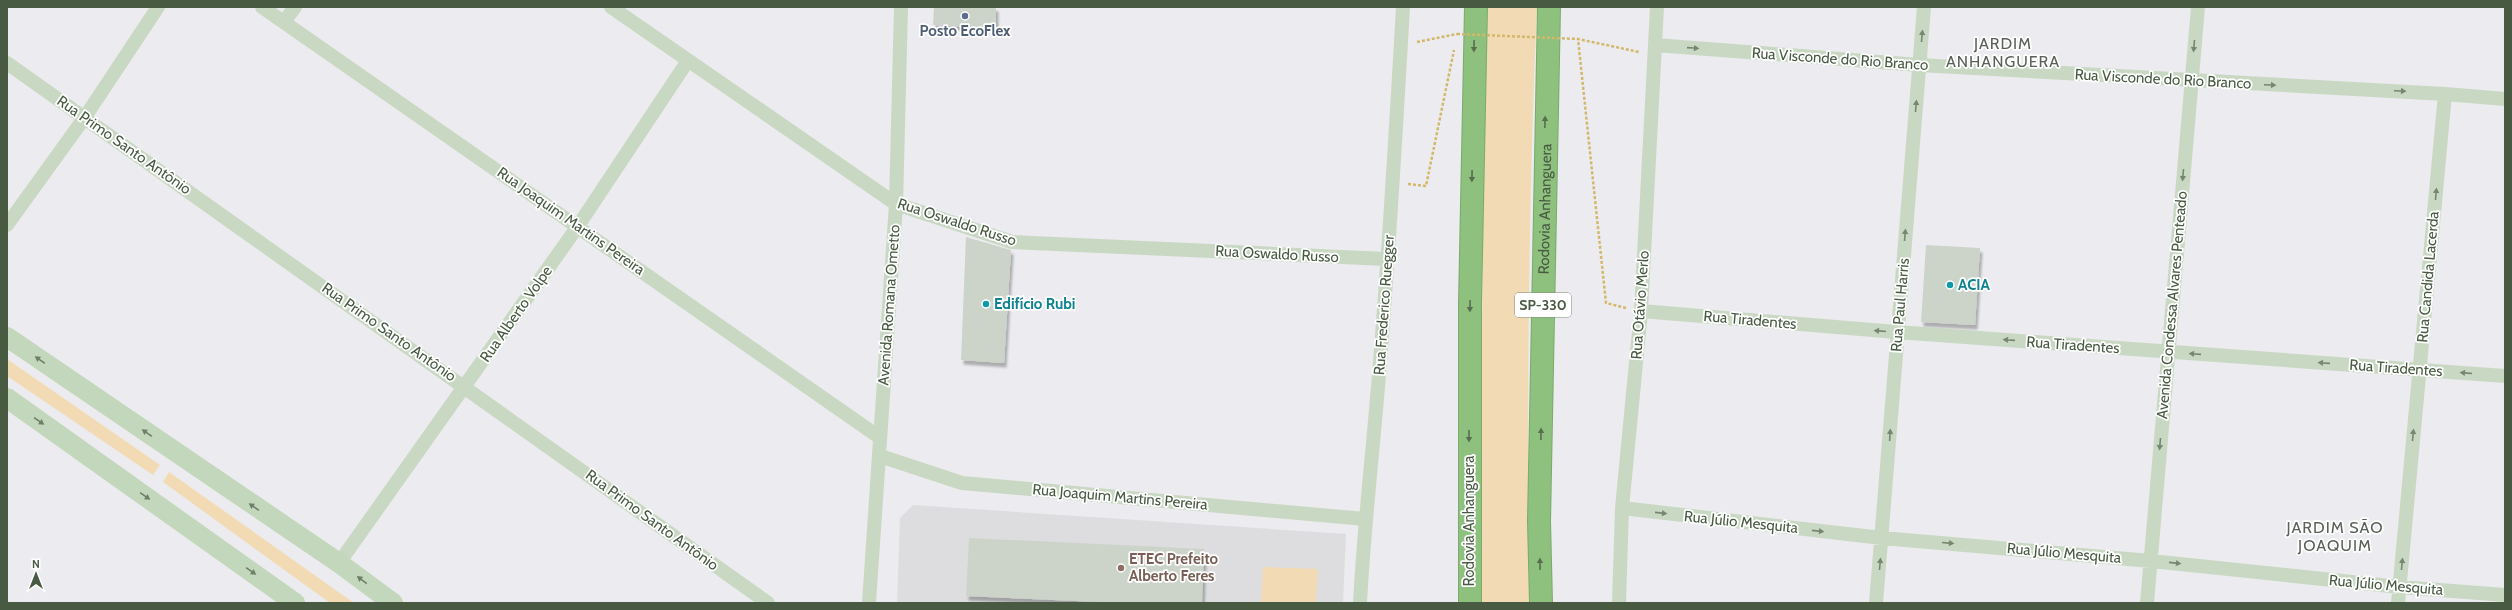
<svg xmlns="http://www.w3.org/2000/svg" width="2512" height="610" font-family="Cabin,sans-serif">
  <style>
    .education { fill: #dddde0 }
    .green { fill: #f2dbb4 }
    .building { fill: #ccd4ca; filter: url(#shadow) }
    .lines { fill: none; stroke-linecap: round; stroke-linejoin: round }
    .highway-casing { stroke: #79ab6a; stroke-width: 24 }
    .path { stroke: #d2b86a; stroke-width: 2.5; stroke-dasharray: 3 2; stroke-linecap: butt }
    .street { stroke: #c9d8c3; stroke-width: 14 }
    .secondary { stroke: #c2d7bc; stroke-width: 20 }
    .highway { stroke: #8ec07e; stroke-width: 22 }
    .path-bridge { stroke: #d2b86a; stroke-width: 2.5; stroke-dasharray: 3 2; stroke-linecap: butt }
    .oneway { fill: #768670 }
    .oneway2 { fill: #576e4f }
    .oneway3 { fill: #6d8067 }
    .service-dot { fill: #5c6f8a; stroke: #fff; stroke-width: 1.5 }
    .culture-dot { fill: #0f9aa8; stroke: #fff; stroke-width: 1.5 }
    .education-dot { fill: #8d6e63; stroke: #fff; stroke-width: 1.5 }
    .labels { text-anchor: middle; dominant-baseline: central; stroke-width: 3.5; stroke-linejoin: round; paint-order: stroke }
    .shield { fill: #fff; stroke: #808c7b; stroke-width: 1 }
    .shield-label { font-size: 14px; font-weight: bold; fill: #495a43 }
    .service-label { font-size: 15px; font-weight: bold; fill: #4e5e75; stroke: #fff }
    .street-label { font-size: 15px; fill: #495a43; stroke: #fff }
    .culture-label { font-size: 15px; font-weight: bold; fill: #0d838f; stroke: #fff; text-anchor: start }
    .education-label { font-size: 15px; font-weight: bold; fill: #785e54; stroke: #fff; text-anchor: start }
    .neighbourhood-label { font-size: 16px; letter-spacing: 1px; fill: #5a6158; stroke: #fff }
  </style>
  <defs>
    <filter id="shadow"><feDropShadow dx="2.5" dy="4.5" stdDeviation="1" flood-color="#0004"/></filter>
  </defs>
  <rect width="100%" height="100%" fill="#ecebef"/>
  <path class="education" d="M913,505l433,29 -3,69h-446l3,-85z"/>
  <path class="green" d="M1487,7h50c-9,198 -10,398 -8,596h-49l4,-512z
    M7,359l153,106 -7,10 -146,-99z
    M169,472l185,131h-24l-167,-121z
    M1263,567l55,2 -2,34h-55z"/>
  <path class="building" d="M934,7h62v21l-63,-3z
    M966,237l45,13 -7,113 -43,-3z
    M1926,245l54,3 -5,77 -54,-3z
    M969,538l235,11 -2,54h-80l-156,-7z"/>
  <g class="lines">
    <g class="highway-casing">
      <g id="highway">
        <path d="M1470,603v-299l6,-297"/>
        <path id="s1" d="M1541,603l-2,-82 10,-514"/>
      </g>
    </g>
    <path class="path" d="M1417,42l40,-8
      M1408,184l18,2 28,-136
      M1626,308l-20,-5 -28,-264 61,13"/>
    <path class="street" d="M262,7l617,430
      M611,7l285,197 116,38 374,17
      M284,22l11,-15
      M1655,45l264,20 526,29 60,5
      M7,63l761,540
      M7,225l78,-108 73,-110
      M1641,311l256,21 608,44
      M880,456l82,27 403,36
      M1622,508l260,30 269,23 249,26 105,8
      M339,563l239,-337 109,-164
      M869,603l27,-399 5,-197
      M1360,603c4,-77 13,-152 19,-229 10,-122 17,-244 24,-367
      M1619,603l3,-95 19,-197 16,-304
      M1876,603l48,-596
      M2147,603l51,-596
      M2398,603l47,-509"/>
    <path class="secondary" d="M7,337l332,226 54,40
      M7,398l288,205"/>
    <use href="#highway" class="highway"/>
    <path class="path-bridge" d="M1457,34l121,5"/>
  </g>
  <defs><path id="oneway-solid" d="M-6-.8H1V-3.2L6.5 0L1 3.2V.8H-6Z"/></defs>
  <g class="oneway">
    <use href="#oneway-solid" transform="translate(1922 36) rotate(-85)"/>
    <use href="#oneway-solid" transform="translate(2194 46) rotate(95)"/>
    <use href="#oneway-solid" transform="translate(1693 48) rotate(4)"/>
    <use href="#oneway-solid" transform="translate(2270 85) rotate(3)"/>
    <use href="#oneway-solid" transform="translate(2400 91) rotate(3)"/>
    <use href="#oneway-solid" transform="translate(1916 106) rotate(-85)"/>
    <use href="#oneway-solid" transform="translate(2183 175) rotate(95)"/>
    <use href="#oneway-solid" transform="translate(2436 194) rotate(-85)"/>
    <use href="#oneway-solid" transform="translate(1905 235) rotate(-85)"/>
    <use href="#oneway-solid" transform="translate(1880 331) rotate(-175)"/>
    <use href="#oneway-solid" transform="translate(2009 340) rotate(-176)"/>
    <use href="#oneway-solid" transform="translate(2195 354) rotate(-176)"/>
    <use href="#oneway-solid" transform="translate(2324 363) rotate(-176)"/>
    <use href="#oneway-solid" transform="translate(2466 373) rotate(-175)"/>
    <use href="#oneway-solid" transform="translate(1890 435) rotate(-86)"/>
    <use href="#oneway-solid" transform="translate(2413 435) rotate(-85)"/>
    <use href="#oneway-solid" transform="translate(2160 444) rotate(95)"/>
    <use href="#oneway-solid" transform="translate(1661 513) rotate(6)"/>
    <use href="#oneway-solid" transform="translate(1818 531) rotate(6)"/>
    <use href="#oneway-solid" transform="translate(1948 543) rotate(5)"/>
    <use href="#oneway-solid" transform="translate(2175 563) rotate(6)"/>
    <use href="#oneway-solid" transform="translate(1880 564) rotate(-85)"/>
    <use href="#oneway-solid" transform="translate(2402 564) rotate(-85)"/>
  </g>
  <g class="oneway2">
    <use href="#oneway-solid" transform="translate(1474 46) rotate(91)"/>
    <use href="#oneway-solid" transform="translate(1545 122) rotate(-89)"/>
    <use href="#oneway-solid" transform="translate(1472 176) rotate(91)"/>
    <use href="#oneway-solid" transform="translate(1470 306) rotate(91)"/>
    <use href="#oneway-solid" transform="translate(1541 434) rotate(-89)"/>
    <use href="#oneway-solid" transform="translate(1469 436) rotate(90)"/>
    <use href="#oneway-solid" transform="translate(1540 564) rotate(-91)"/>
  </g>
  <g class="oneway3">
    <use href="#oneway-solid" transform="translate(40 360) rotate(-145)"/>
    <use href="#oneway-solid" transform="translate(39 421) rotate(35)"/>
    <use href="#oneway-solid" transform="translate(147 433) rotate(-145)"/>
    <use href="#oneway-solid" transform="translate(145 496) rotate(35)"/>
    <use href="#oneway-solid" transform="translate(254 507) rotate(-146)"/>
    <use href="#oneway-solid" transform="translate(251 571) rotate(35)"/>
    <use href="#oneway-solid" transform="translate(362 580) rotate(-143)"/>
  </g>
  <circle class="service-dot" cx="965" cy="16" r="4"/>
  <g class="culture-dot">
    <circle cx="1950" cy="285" r="4"/>
    <circle cx="986" cy="304" r="4"/>
  </g>
  <circle class="education-dot" cx="1121" cy="568" r="4"/>
  <g class="labels">
    <rect class="shield" x="1515" y="293" width="56" height="24" rx="3"/>
    <g class="shield-label">
      <text x="1543" y="305">SP-330</text>
    </g>
    <g class="service-label">
      <text x="965" y="31">Posto EcoFlex</text>
    </g>
    <g class="street-label">
      <text transform="translate(1840 59) rotate(4)">Rua Visconde do Rio Branco</text>
      <text transform="translate(2163 79) rotate(3)">Rua Visconde do Rio Branco</text>
      <text transform="translate(124 145) rotate(35)">Rua Primo Santo Antônio</text>
      <text stroke="none"><textPath href="#s1" startOffset="394">Rodovia Anhanguera</textPath></text>
      <text transform="translate(571 221) rotate(35)">Rua Joaquim Martins Pereira</text>
      <text transform="translate(957 222) rotate(18)">Rua Oswaldo Russo</text>
      <text transform="translate(1277 254) rotate(3)">Rua Oswaldo Russo</text>
      <text transform="translate(2428 277) rotate(-85)">Rua Candida Lacerda</text>
      <text transform="translate(889 305) rotate(-86)">Avenida Romana Ometto</text>
      <text transform="translate(1384 305) rotate(-86)">Rua Frederico Ruegger</text>
      <text transform="translate(1640 305) rotate(-86)">Rua Otávio Merlo</text>
      <text transform="translate(1900 305) rotate(-85)">Rua Paul Harris</text>
      <text transform="translate(2172 305) rotate(-85)">Avenida Condessa Alvares Penteado</text>
      <text transform="translate(516 314) rotate(-55)">Rua Alberto Volpe</text>
      <text transform="translate(1750 320) rotate(5)">Rua Tiradentes</text>
      <text transform="translate(389 332) rotate(35)">Rua Primo Santo Antônio</text>
      <text transform="translate(2073 345) rotate(4)">Rua Tiradentes</text>
      <text transform="translate(2396 368) rotate(4)">Rua Tiradentes</text>
      <text transform="translate(1120 497) rotate(5)">Rua Joaquim Martins Pereira</text>
      <text transform="translate(652 520) rotate(36)">Rua Primo Santo Antônio</text>
      <text transform="translate(1469 521) rotate(-90)">Rodovia Anhanguera</text>
      <text transform="translate(1741 522) rotate(6)">Rua Júlio Mesquita</text>
      <text transform="translate(2064 553) rotate(5)">Rua Júlio Mesquita</text>
      <text transform="translate(2386 585) rotate(5)">Rua Júlio Mesquita</text>
    </g>
    <g class="culture-label">
      <text x="1958" y="285">ACIA</text>
      <text x="994" y="304">Edifício Rubi</text>
    </g>
    <g class="education-label">
      <text x="1129" y="559">ETEC Prefeito<tspan x="1129" dy="17">Alberto Feres</tspan></text>
    </g>
    <g class="neighbourhood-label">
      <text x="2003" y="43">JARDIM<tspan x="2003" dy="18">ANHANGUERA</tspan></text>
      <text x="2335" y="527">JARDIM SÃO<tspan x="2335" dy="18">JOAQUIM</tspan></text>
    </g>
  </g>
  <rect width="2512" height="610" fill="none" stroke="#495a43" stroke-width="16"/>
  <g transform="translate(36 574)" stroke="#ffffff" stroke-width="3" paint-order="stroke">
  <path d="M0-3L7 15L0 10L-7 15Z" fill="#495a43"/>
  <text y="-6" font-size="11" font-weight="bold" text-anchor="middle" fill="#495a43">N</text>
  </g>
</svg>
